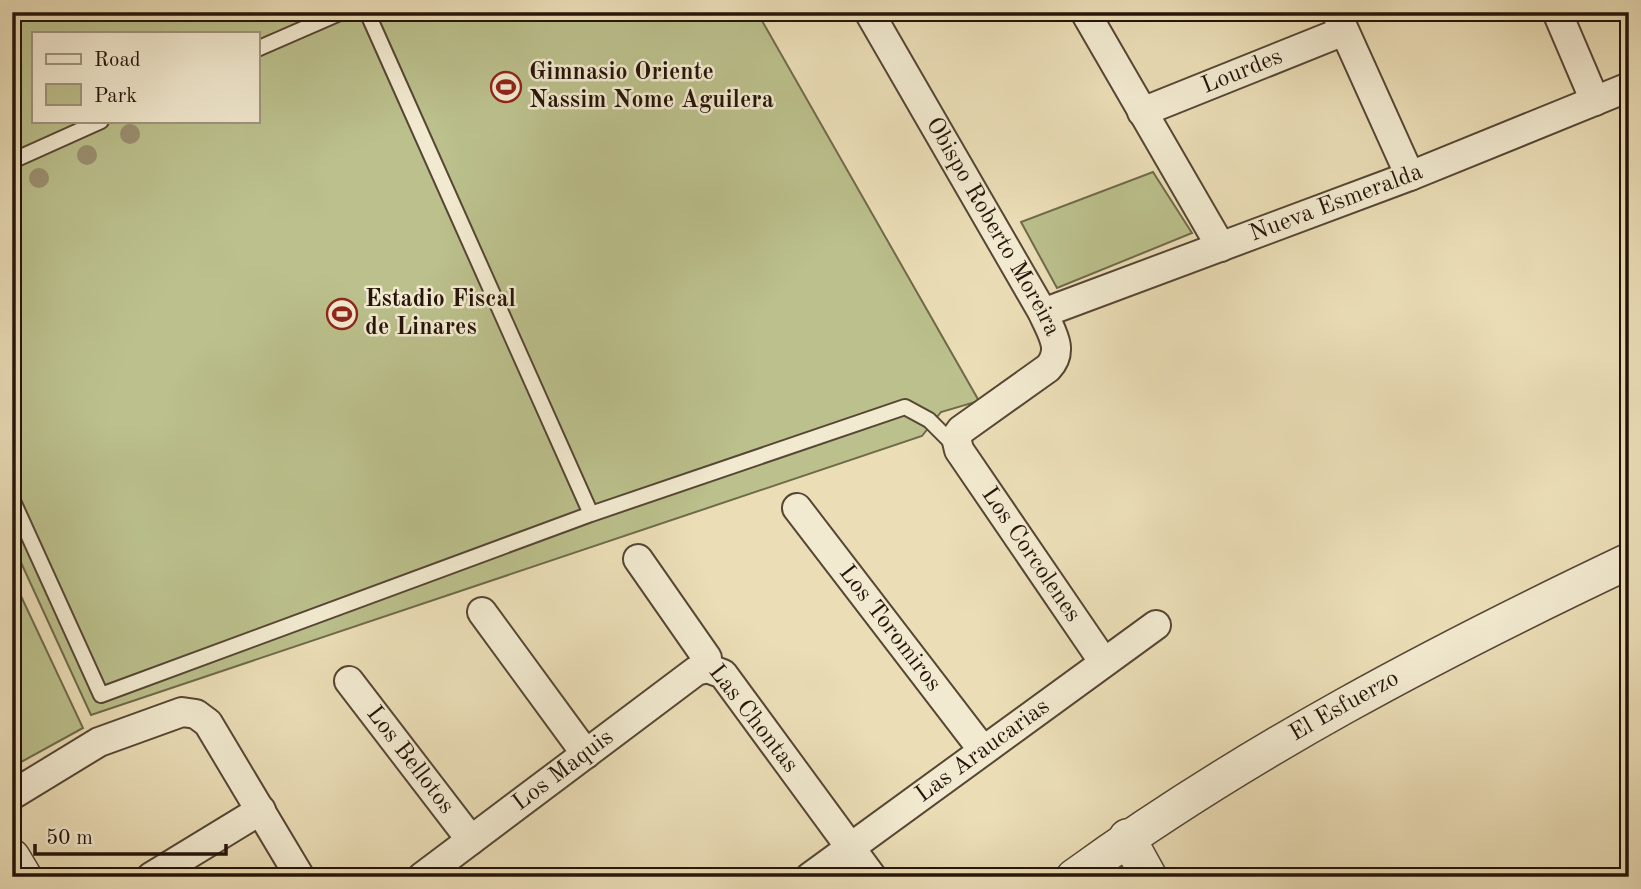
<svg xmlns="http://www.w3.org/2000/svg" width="1641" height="889" font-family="'Old Standard TT',serif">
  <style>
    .green { fill: #bbc08c; stroke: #706a4a; stroke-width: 2; fill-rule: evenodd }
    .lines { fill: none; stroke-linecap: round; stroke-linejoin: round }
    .service-casing { stroke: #564634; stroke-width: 18 }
    .minor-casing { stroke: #564634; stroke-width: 32 }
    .tertiary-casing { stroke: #564634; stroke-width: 38 }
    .service { stroke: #f2ead0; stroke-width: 14 }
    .minor { stroke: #f2ead0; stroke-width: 28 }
    .tertiary { stroke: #f2ead0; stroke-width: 35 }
    .tree { fill: #9b9071 }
    .labels { text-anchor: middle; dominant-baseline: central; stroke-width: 5; stroke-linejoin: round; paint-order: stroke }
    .street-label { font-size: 24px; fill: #251409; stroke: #f2ead0 }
    .poi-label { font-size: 24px; font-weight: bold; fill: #251409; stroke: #f2ead0; text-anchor: start }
  </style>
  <rect width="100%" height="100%" fill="#ebdeb7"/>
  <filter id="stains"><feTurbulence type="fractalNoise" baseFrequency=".00286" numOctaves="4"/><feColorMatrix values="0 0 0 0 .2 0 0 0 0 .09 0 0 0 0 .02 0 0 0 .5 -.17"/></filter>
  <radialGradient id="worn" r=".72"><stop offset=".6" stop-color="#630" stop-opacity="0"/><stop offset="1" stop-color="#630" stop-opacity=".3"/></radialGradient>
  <path class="green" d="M12,12h745l222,389 -38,11 -19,24 -831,279 -79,-172zM33,33h224v88h-224z
    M1153,172l39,61 -135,55 -36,-66z
    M12,577l71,151 -71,39z"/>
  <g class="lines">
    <g class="service-casing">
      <path id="service" d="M367,12l224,502
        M257,49l85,-37
        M12,161l89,-40
        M12,499l89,196 490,-181 314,-107 24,13 25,25"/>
    </g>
    <g class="minor-casing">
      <g id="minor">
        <path id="s1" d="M869,12l174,301c8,19 22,37 5,55l-87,62 -5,7 3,13 144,211"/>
        <path d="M1085,12l136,235"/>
        <path d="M1336,12l74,164"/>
        <path d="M1557,12l38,89"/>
        <path id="s2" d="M1142,112l202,-81"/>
        <path id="s3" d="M1043,313l367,-137 219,-89"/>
        <path id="s4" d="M797,508l185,241"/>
        <path d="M638,559l69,99v10"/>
        <path d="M482,612l104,142"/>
        <path d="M707,668l16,6 149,203"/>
        <path id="s5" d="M349,681l122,159"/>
        <path d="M12,795l87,-53 83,-30 14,2 12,9 92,154"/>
        <path d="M151,877l110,-67"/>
        <path id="s6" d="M422,877l274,-206 11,-3"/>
        <path id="s7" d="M810,877l346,-252"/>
      </g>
    </g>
    <g class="tertiary-casing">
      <g id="tertiary">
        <path d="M1127,837l22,40"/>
        <path d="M12,857l12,20"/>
        <path id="s8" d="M1074,877c172,-125 363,-225 555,-316"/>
      </g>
    </g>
    <use href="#service" class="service"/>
    <use href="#minor" class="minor"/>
    <use href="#tertiary" class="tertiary"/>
  </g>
  <g class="tree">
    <circle cx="130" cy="134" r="10"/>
    <circle cx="87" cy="155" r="10"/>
    <circle cx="39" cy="178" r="10"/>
  </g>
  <defs>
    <g id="stadium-ring" transform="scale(1.575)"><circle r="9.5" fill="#f2ead0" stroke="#8f2418" stroke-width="1.5"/><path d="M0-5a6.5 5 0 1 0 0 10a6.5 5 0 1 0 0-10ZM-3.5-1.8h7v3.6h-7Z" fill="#8f2418"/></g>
  </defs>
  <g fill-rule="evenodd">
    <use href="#stadium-ring" x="506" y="87"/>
    <use href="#stadium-ring" x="342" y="314"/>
  </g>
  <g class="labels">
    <g class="street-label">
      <text stroke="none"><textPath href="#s2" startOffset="108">Lourdes</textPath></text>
      <text stroke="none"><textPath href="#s3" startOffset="313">Nueva Esmeralda</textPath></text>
      <text stroke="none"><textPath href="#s1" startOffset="248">Obispo Roberto Moreira</textPath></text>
      <text stroke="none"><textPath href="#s1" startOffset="663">Los Corcolenes</textPath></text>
      <text stroke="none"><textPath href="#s4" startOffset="152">Los Toromiros</textPath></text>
      <text stroke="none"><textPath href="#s8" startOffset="320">El Esfuerzo</textPath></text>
      <text transform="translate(753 719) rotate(52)">Las Chontas</text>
      <text stroke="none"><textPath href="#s7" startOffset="214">Las Araucarias</textPath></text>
      <text stroke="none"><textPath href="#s5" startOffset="100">Los Bellotos</textPath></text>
      <text stroke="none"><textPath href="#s6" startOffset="177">Los Maquis</textPath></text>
    </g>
    <g class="poi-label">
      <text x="529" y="73">Gimnasio Oriente<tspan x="529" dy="28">Nassim Nome Aguilera</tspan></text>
      <text x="365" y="300">Estadio Fiscal<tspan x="365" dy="28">de Linares</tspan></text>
    </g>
  </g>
  <rect width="1641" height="889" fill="none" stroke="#ebdeb7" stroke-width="42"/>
  <rect x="14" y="14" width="1613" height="861" fill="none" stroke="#251409" stroke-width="3.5"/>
  <rect x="21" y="21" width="1599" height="847" fill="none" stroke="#251409" stroke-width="2"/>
  <rect x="32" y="32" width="228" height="91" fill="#f2ead0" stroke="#a09480" stroke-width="2"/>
  <rect x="46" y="54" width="35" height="10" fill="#f2ead0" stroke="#a09480" stroke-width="2"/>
  <text x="94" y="66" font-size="21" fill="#251409">Road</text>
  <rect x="46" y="84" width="35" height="21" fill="#bbc08c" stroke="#a09480" stroke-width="2"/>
  <text x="94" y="102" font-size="21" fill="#251409">Park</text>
  <path d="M35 844v10h191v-10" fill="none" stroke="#251409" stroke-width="3.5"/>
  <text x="46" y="844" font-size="21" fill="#251409" stroke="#f2ead0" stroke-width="5" paint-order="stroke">50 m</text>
  <rect width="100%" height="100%" filter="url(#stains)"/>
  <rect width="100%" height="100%" fill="url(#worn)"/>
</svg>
